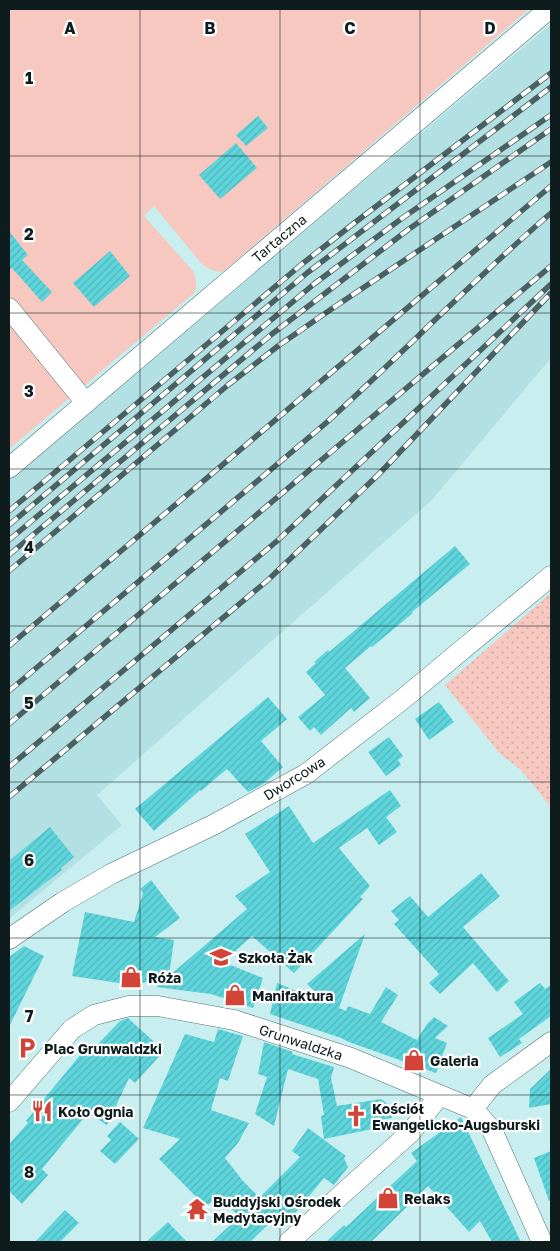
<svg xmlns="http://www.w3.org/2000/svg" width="560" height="1251" font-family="'Golos Text',sans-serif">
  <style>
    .built { fill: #b3e1e3 }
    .grass { fill: url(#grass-dots) }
    .garden { fill: #f6c8c0 }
    .building { fill: url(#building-hatch) }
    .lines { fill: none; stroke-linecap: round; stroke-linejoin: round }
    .minor-casing { stroke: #507273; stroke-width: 21 }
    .minor { stroke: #fff; stroke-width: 20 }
    .rail-casing { stroke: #4b6062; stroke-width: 5.5 }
    .rail { stroke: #fff; stroke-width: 4; stroke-dasharray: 11; stroke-linecap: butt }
    .grid { fill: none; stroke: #0f1c1d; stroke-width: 1; stroke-opacity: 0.55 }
    .labels { text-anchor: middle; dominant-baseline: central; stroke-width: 4.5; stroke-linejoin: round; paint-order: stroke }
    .street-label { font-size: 14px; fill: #0f1c1d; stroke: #fff }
    .poi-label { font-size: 14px; font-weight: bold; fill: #0f1c1d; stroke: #fff; text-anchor: start }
    .grid-label { font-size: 16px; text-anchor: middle; font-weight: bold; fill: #0f1c1d; stroke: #fff; stroke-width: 4.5; stroke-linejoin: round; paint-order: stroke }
  </style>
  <defs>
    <pattern id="grass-dots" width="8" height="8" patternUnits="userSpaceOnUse" patternTransform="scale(1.25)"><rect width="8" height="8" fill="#f6c8c0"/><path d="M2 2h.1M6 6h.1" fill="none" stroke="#d2aba5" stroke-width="1.8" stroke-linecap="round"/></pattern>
    <pattern id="building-hatch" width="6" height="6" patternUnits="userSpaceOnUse" patternTransform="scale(1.25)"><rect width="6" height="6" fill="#5ed5db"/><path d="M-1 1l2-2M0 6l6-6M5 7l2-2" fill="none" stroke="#50b6bc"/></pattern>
  </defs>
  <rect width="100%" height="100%" fill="#c9eef0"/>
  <path class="built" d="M551,24v334l-119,142 -335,295 25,30 -113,94v-440z"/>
  <path class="grass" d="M551,593v214l-30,-37 -21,-16 -55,-69z"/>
  <path class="garden" d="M9,9h520l-305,262c-9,2 -16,-2 -23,-8l-47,-57 -10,10 49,55c3,7 5,15 1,22l-185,156z"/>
  <path class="building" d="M258,116l10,12 -22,18 -10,-11z
    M236,143l21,25 -37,31 -21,-24z
    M9,231l19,24 -6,5 30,32 -10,10 -30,-34 -3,2z
    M110,251l20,25 -36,31 -21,-24z
    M455,546l15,18 -58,48 1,1 -41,34 -1,-1 -26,22 25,30 -16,14 -3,-4 -30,27 -7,-8 -4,4 -12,-14 27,-22 -19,-23 10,-9 -2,-1 14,-12 1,2z
    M268,697l19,22 -26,22 22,26 -20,17 -15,8 -21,-23 -26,22 -1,-1 -46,41 -19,-22z
    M439,702l15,20 -25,18 -14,-21z
    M389,737l14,19 -5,4 3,5 -15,11 -18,-24z
    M390,790l11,16 -15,11 11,15 -18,13 -12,-17 -28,20 31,38 -10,11 3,2 -69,74 -42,-37 -29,26 40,16 -10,30 -42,-14 -55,-7 11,-9 -35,7 -60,-9 13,-64 49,10 9,-29 -3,-4 11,-9 29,38 -25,19 19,3 -5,36 78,-67 -12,-13 35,-24 -25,-38 44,-28 24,37z
    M50,827l24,30 -13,11 1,2 -53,41v-50z
    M481,873l19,23 -37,31 46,54 -12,11 -24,-29 -33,31 -11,-11 10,-9 -45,-50 5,-4 -8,-9 19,-15 18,21z
    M365,934l-26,74 7,3 2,-5 22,8 16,-27 12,8 -17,27 36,18 10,-16 7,-7 14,9 -13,12 12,5 -11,30 -87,-31 -8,-4 -71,-24 7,-31 51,21 -21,-20z
    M24,946l20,10 -35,71v-70z
    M540,983l5,6 6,-4v31l-32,23 3,4 -22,14 -12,-19 35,-24 -9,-12z
    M128,1018l36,33 -29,32 -6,-5 -22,47 -19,-12 -46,56 6,6 -26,29 -13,-13v-47l19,-21 -2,-2 64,-78 5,4 25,-26z
    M218,1029l25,7 -15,45 -8,-3 -9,32 38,13 -11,20 -13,15 18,23 13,13 -2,9 46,-46 -8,-6 16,-23 38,28 -2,2 4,9 -14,18 -10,-7 -33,40 -8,-8 -33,32h-38l27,-25 -20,-22 -13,12 -47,-48 21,-20 -37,-11 42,-94 29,8z
    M264,1042l29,10 -1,2 42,13 -3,11 6,28 44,-7 8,6 3,13 -12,2 2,7 -58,12 -3,-23 3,-1 -6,-36 -30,-10 -14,57 -19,-12 12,-37 -9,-3z
    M551,1069v35l-22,4 1,-19z
    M461,1117l60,125h-29l-12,-21 -11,11 -41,-46 -57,56h-45l18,-17 2,2 71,-66 -6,-8z
    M120,1122l19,17 -24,25 -15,-13 11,-11 -4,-4z
    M551,1151v50h-2l-15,-43z
    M65,1210l14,13 -19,19h-25z
    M168,1222l19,20h-41z"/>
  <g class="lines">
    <g class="minor-casing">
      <path id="minor" d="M9,308l77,95
        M9,468l540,-459
        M9,939l54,-37 48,-28 102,-49 93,-51 97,-75 148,-123
        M9,1102l63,-73 22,-14 35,-9h29l76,14 117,38 122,51 19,21 50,112
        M473,1109l19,-24 59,-43
        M289,1242l122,-110 28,-36"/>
    </g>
    <use href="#minor" class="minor"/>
    <g class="rail-casing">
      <path id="rail" d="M9,511l293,-247 51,-40 198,-151
        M9,525l298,-252 244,-186
        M9,540l305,-256 87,-65 150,-104
        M9,555l263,-221 137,-105 142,-100
        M9,571l219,-186 50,-39 52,-36 221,-148
        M9,646l542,-460
        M9,691l317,-268c76,-69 147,-143 225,-210
        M9,724l542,-458
        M9,767l268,-226 274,-257
        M9,797l259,-217 111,-106 172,-181"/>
    </g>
    <use href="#rail" class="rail"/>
  </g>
  <path class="grid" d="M140,9v1233M280,9v1233M420,9v1233M9,156h542M9,313h542M9,469h542M9,626h542M9,782h542M9,938h542M9,1095h542"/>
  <defs>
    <g id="school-bare" transform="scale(1.725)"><path d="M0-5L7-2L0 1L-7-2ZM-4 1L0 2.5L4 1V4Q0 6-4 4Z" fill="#d14437" stroke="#fff" stroke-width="2.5" paint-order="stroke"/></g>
    <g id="shop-bare" transform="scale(1.725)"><path d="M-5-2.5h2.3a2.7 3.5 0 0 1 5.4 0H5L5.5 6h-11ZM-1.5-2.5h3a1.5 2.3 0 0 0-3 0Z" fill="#d14437" stroke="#fff" stroke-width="2.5" paint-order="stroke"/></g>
    <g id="parking-bare" transform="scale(1.725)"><path d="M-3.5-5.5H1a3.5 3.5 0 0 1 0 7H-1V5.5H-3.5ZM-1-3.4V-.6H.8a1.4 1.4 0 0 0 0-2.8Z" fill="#d14437" stroke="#fff" stroke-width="2.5" paint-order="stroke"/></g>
    <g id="restaurant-bare" transform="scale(1.725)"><path d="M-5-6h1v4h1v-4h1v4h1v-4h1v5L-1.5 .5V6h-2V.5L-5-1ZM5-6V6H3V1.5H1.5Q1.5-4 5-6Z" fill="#d14437" stroke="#fff" stroke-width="2.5" paint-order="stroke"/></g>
    <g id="church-bare" transform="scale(1.725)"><path d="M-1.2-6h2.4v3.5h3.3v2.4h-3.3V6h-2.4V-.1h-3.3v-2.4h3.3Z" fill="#d14437" stroke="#fff" stroke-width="2.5" paint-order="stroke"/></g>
    <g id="temple-bare" transform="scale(1.725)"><path d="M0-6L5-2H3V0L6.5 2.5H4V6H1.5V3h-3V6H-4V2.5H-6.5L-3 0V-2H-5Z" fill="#d14437" stroke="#fff" stroke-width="2.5" paint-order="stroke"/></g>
  </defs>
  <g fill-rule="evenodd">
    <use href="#school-bare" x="221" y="957"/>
    <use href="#shop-bare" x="131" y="977"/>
    <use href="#shop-bare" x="235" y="995"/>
    <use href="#parking-bare" x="27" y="1048"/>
    <use href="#shop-bare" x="414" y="1060"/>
    <use href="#restaurant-bare" x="42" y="1111"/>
    <use href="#church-bare" x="356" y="1116"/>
    <use href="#shop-bare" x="388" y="1198"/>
    <use href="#temple-bare" x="197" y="1209"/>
  </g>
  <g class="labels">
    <g class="street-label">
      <text transform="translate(279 238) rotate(-40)">Tartaczna</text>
      <text transform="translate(294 778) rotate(-32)">Dworcowa</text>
      <text transform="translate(301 1042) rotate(18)">Grunwaldzka</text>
    </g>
    <g class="poi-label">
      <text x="238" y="957">Szkoła Żak</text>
      <text x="148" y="977">Róża</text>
      <text x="252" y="995">Manifaktura</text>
      <text x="44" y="1048">Plac Grunwaldzki</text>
      <text x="430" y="1060">Galeria</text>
      <text x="372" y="1108">Kościół<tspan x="372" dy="16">Ewangelicko-Augsburski</tspan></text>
      <text x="58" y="1111">Koło Ognia</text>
      <text x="404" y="1198">Relaks</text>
      <text x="213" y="1201">Buddyjski Ośrodek<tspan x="213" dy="16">Medytacyjny</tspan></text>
    </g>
  </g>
  <g class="grid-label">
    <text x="70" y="34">A</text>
    <text x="210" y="34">B</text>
    <text x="350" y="34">C</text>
    <text x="490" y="34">D</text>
    <text x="29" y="84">1</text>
    <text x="29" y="240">2</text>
    <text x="29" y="397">3</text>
    <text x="29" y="553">4</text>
    <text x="29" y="709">5</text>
    <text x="29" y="866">6</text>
    <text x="29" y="1022">7</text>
    <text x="29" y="1178">8</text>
  </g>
  <rect width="560" height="1251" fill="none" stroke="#0f1c1d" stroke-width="20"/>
</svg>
